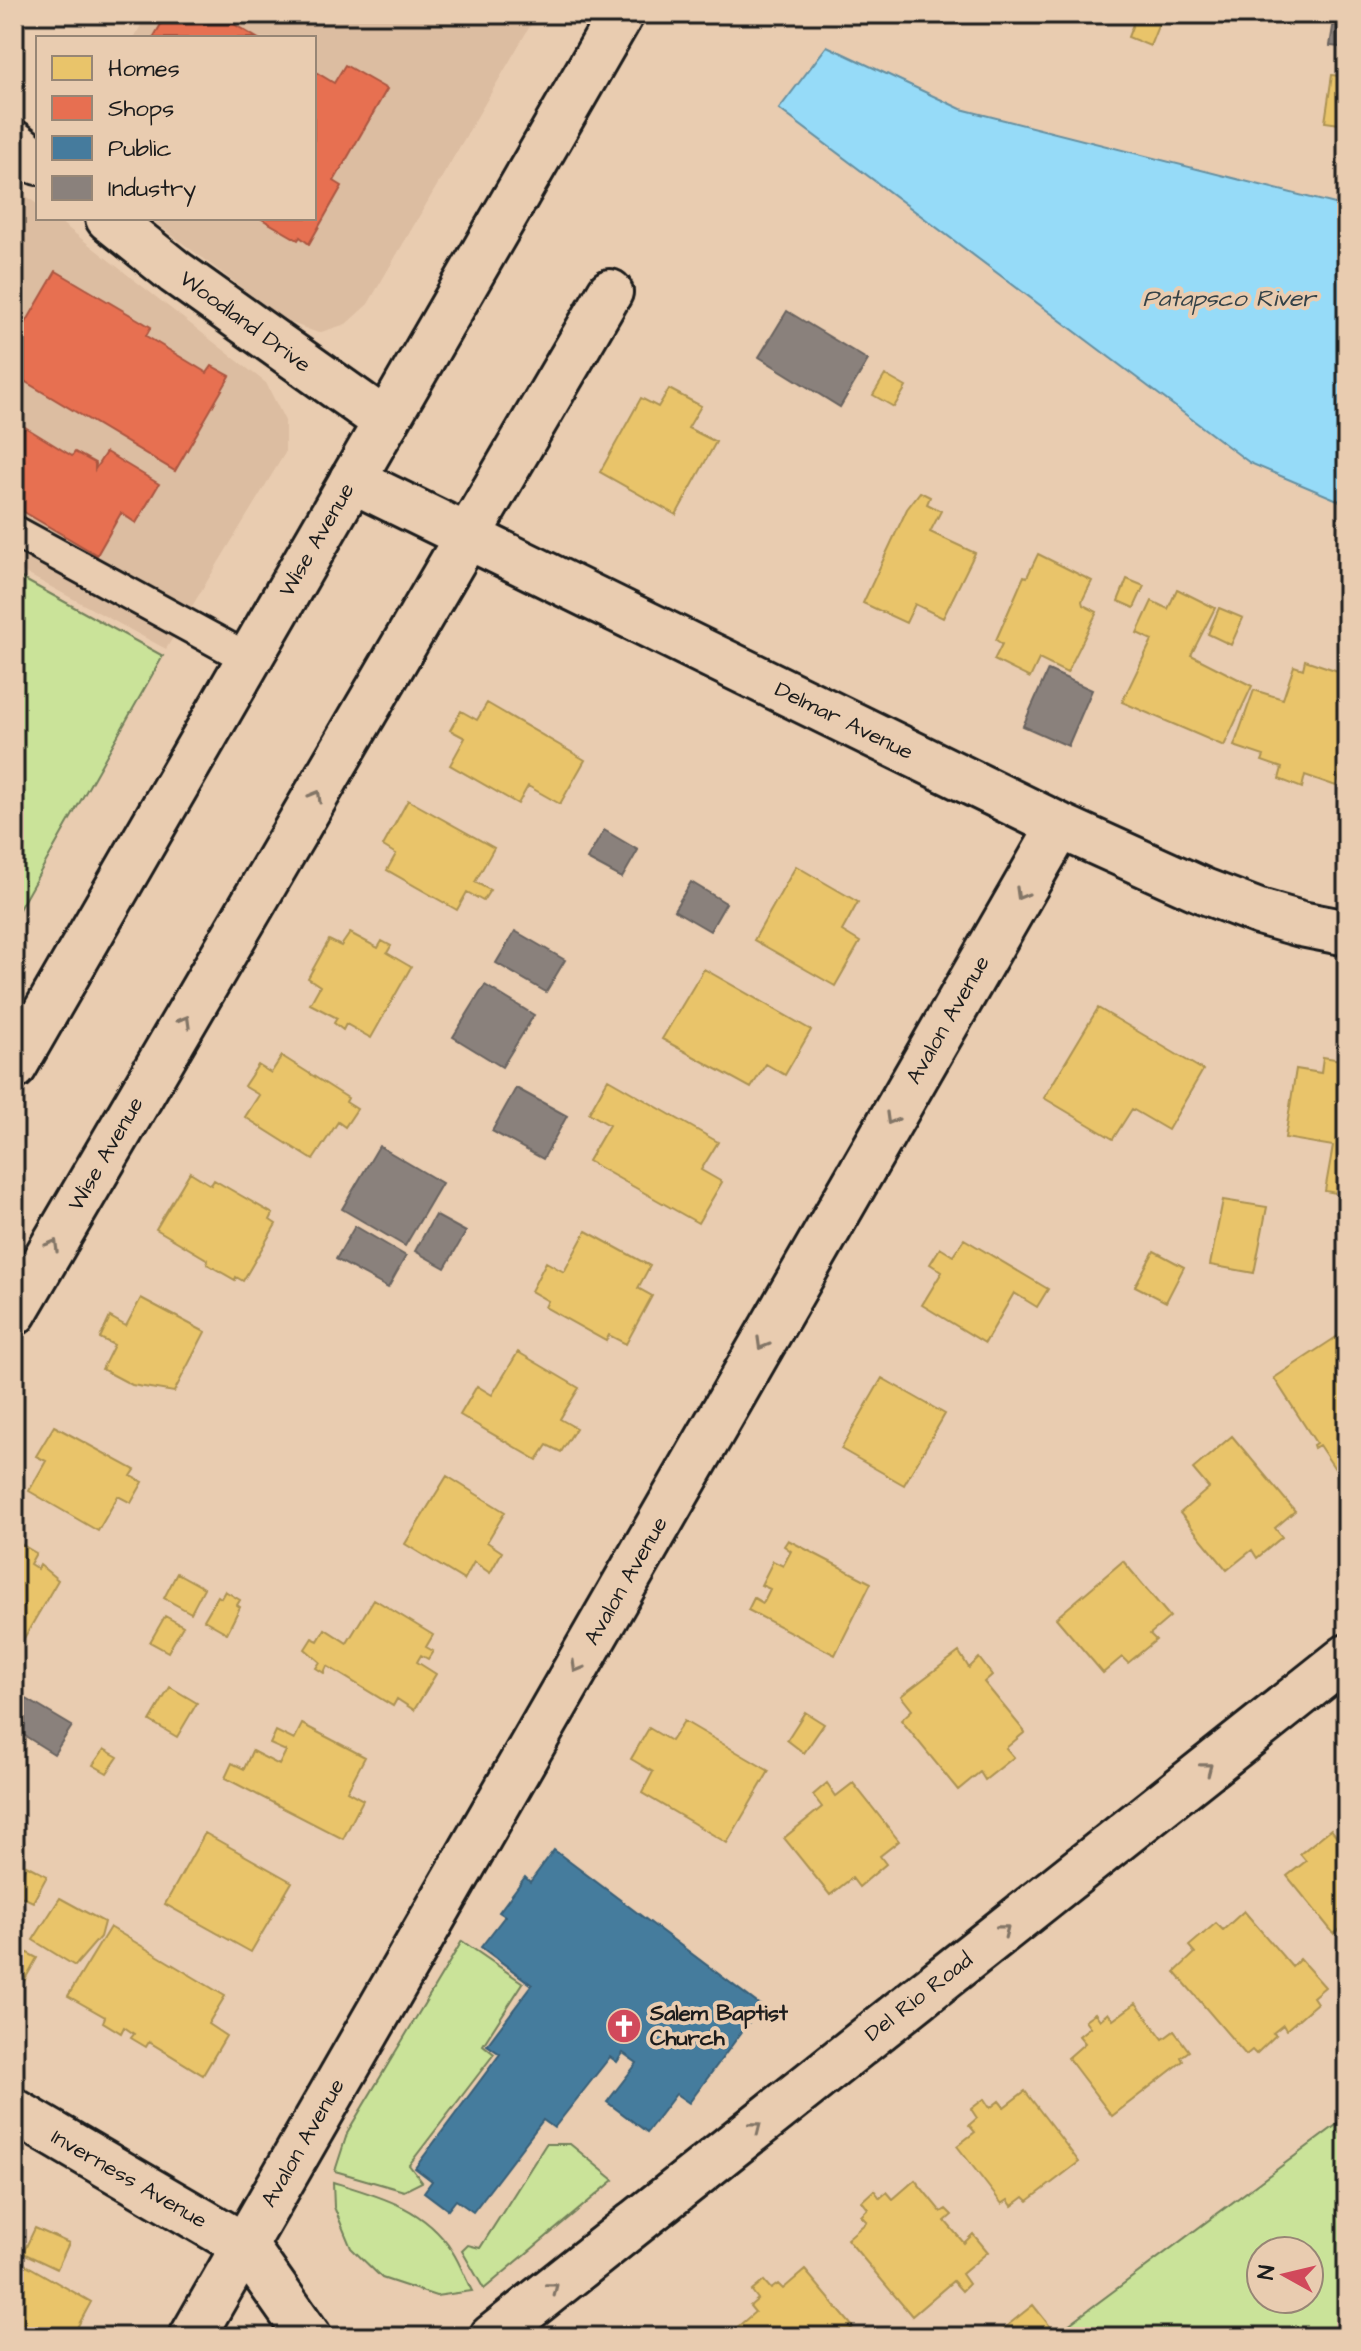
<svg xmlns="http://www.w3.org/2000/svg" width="1361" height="2351" font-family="'Architects Daughter',sans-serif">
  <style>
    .built { fill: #dcbda1 }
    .green { fill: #cae399; stroke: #73805a; stroke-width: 2; fill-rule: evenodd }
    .water { fill: #96dbf8; stroke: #658fa0; stroke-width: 2 }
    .homes { fill: #e9c46a; stroke: #ac9253; stroke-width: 2 }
    .shops { fill: #e76f51; stroke: #aa5641; stroke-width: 2 }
    .public { fill: #457b9d; stroke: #395e76; stroke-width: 2 }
    .industry { fill: #8a817c; stroke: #69635f; stroke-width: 2 }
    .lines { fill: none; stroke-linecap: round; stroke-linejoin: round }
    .service-casing { stroke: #1c1c1c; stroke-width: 36 }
    .minor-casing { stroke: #1c1c1c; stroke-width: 50 }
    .secondary-casing { stroke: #1c1c1c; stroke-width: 50 }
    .service { stroke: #e9ccb0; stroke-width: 30 }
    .minor { stroke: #e9ccb0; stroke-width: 44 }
    .secondary { stroke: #e9ccb0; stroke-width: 44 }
    .oneway { stroke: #827466 }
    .labels { text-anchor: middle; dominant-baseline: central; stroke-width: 8; stroke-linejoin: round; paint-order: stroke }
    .street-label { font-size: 22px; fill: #1c1c1c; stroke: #e9ccb0 }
    .poi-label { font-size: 22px; font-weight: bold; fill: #1c1c1c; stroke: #e9ccb0; text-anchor: start }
    .water-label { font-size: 24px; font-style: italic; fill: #344248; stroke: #e9ccb0 }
  </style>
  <rect width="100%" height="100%" fill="#e9ccb0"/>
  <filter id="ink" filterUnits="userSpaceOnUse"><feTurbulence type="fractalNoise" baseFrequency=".0125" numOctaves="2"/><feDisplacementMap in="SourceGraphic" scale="16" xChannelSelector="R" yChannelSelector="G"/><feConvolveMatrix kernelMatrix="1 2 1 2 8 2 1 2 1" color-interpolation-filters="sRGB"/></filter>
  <g filter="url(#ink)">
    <path class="built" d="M147,14h390l-169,290 -22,20 -28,9 -32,-12 -137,-103h165v-180h-180z
      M21,192l17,13v13h17l211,165 19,38v32l-119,196 -152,-82v-362z"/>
    <path class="green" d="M14,574l149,82 -149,262z
      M462,1941l61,42 -40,62 11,9 -85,111 13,17 -18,9 -69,-20 13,-40z
      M1347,2117v220h-295zM1261,2251h48v48h-48z
      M546,2144h24l44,36 -130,109 -22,-38 6,-6 12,3z
      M333,2182c46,14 92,26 119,69 8,12 13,27 20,40l-36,5 -54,-18 -31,-30 -17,-41z"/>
    <path class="water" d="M827,46l134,63 386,98v297l-97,-41 -471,-354z"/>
    <path class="homes" d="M1137,14l23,7 -10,25 -22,-9z
      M1332,75l15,2v48l-22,-3z
      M885,375l21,12 -12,20 -21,-12z
      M669,389l32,17 -13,22 28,14 -40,73 -76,-43 41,-74 17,9z
      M920,492l10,5 -3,7 14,7 -11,21 45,21 -32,65 -28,-14 -9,19 -43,-20 44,-94z
      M1038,554l54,27 -10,20 1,4 14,7 -30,61 -28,-14 -9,19 -36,-18 8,-16 -6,-4 28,-64 3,1z
      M1127,579l17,7 -10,22 -16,-7z
      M1177,589l38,19 -24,47 61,31 -28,60 -102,-44 30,-62 -15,-7 15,-32 16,8z
      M1219,608l24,10 -12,27 -23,-11z
      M1305,660l42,14 -9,36 9,3v42l-11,31 -31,-11 -3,13 -23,-9 3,-11 -20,-7 2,-5 -30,-10 20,-56 29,9 11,-33 9,3z
      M487,703l98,57 -25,44 -32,-18 -10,18 -68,-39 15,-27 -15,-8 11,-19 16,9z
      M408,800l86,48 -19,34 15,8 -7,11 -16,-9 -10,18 -70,-40 9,-16 -13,-8z
      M796,866l62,36 -16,29 18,11 -25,44 -81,-46z
      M350,933l28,15 4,-7 9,5 -4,7 24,14 -40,71 -25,-14 -3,6 -9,-7 3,-5 -27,-14 10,-18 -12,-8 21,-38 12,6z
      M704,969l107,61 -26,45 -19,-11 -15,24 -89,-49z
      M1098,1008l105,62 -35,60 -36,-21 -19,30 -69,-41z
      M282,1056l66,42 -2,4 11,7 -12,18 -7,-5 -25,38 -68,-43 14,-22 -15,-9 14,-21 13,8z
      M1323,1057l24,4v134l-22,-4 8,-45 -48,-8 11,-69 25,4z
      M608,1079l110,63 -17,28 21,12 -24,41 -110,-62 21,-36 -20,-12z
      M190,1172l21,13 3,-5 59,34 -3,6 6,4 -33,57 -7,-4 -1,3 -28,-16 1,-4 -52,-31z
      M1223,1200l44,7 -13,66 -44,-8z
      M586,1231l64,35 -12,22 14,8 -26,48 -17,-9 -3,6 -61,-34 3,-6 -17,-10 15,-29 18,10z
      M964,1239l84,50 -11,18 -23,-14 -29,50 -63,-38 20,-33 -12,-8 10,-16 13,8z
      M1154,1251l30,16 -18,35 -31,-16z
      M141,1298l64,34 -31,60 -42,-7 -30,-16 12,-24 -14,-7 10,-21 16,9z
      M1347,1330v136l-10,6 -18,-27 -5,3 -1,-3 3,-2 -42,-65z
      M518,1352l61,36 -19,31 16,9 -15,24 -14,-7 -10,15 -77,-45 17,-29 15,9z
      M882,1378l63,36 -41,71 -63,-36z
      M54,1426l81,44 -4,6 12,6 -12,21 -13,-7 -20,35 -69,-40 17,-30 -10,-5z
      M1232,1436l63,75 -20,17 7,9 -25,21 -5,-8 -25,20 -47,-57 29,-25 -16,-19z
      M447,1476l58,36 -18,30 15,10 -12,21 -16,-11 -10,18 -59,-36z
      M14,1540l22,13 -6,11 8,5 2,-4 18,15 -42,72 -2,-2z
      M788,1540l83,43 -36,72 -87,-45 6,-12 9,5 7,-14 -9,-4 12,-24 10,5 8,-15 -7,-5z
      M1123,1561l47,56 -20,17 6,6 -28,23 -6,-6 -19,16 -47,-55z
      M177,1573l27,15 -13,25 -27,-15z
      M225,1591l15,9 -3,5 3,2 -13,26 -23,-13 14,-24 3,2z
      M374,1599l59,36 -7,12 7,4 -5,8 -7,-4 -4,7 19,12 -22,36 -17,-11 -4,7 -66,-40 -3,7 -8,-5 4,-6 -15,-13 7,-11 6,3 7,-12 22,14z
      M165,1616l18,10 -15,26 -18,-10z
      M959,1652l10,16 10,-10 13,17 -8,7 41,50 -19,16 8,9 -29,23 -5,-8 -22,18 -57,-70 11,-10 -11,-14z
      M170,1687l27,16 -20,34 -27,-16z
      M805,1712l19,12 -20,29 -17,-13z
      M684,1721l85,50 -42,72 -85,-50 11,-21 -22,-13 18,-31 22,13z
      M302,1724l63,33 -18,34 16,9 -20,39 -118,-61 7,-15 12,6 8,-18 27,14 7,-14 -16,-7 6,-13 18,9z
      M104,1749l14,8 -11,16 -14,-8z
      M827,1783l9,13 17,-13 46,58 -19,15 6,8 -27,23 -7,-9 -22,17 -46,-57 38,-31 -9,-12z
      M1331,1829l6,8 10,-8v94l-13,11 -47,-58 19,-15 -6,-7z
      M205,1833l87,49 -41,70 -86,-48z
      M26,1865l21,11 -14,26 -19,-9z
      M60,1898l44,24 -4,15 -25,29 -42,-26z
      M1244,1911l48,56 8,-8 25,28 -12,10 4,6 -31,27 -3,-5 -10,8 3,2 -20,19 -4,-4 -6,5 -71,-83 20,-19 -6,-7 27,-23 7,7z
      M110,1927l115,69 -17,28 18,12 -23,39 -54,-33 -3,5 -15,-9 3,-4 -10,-7 -3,6 -18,-11 2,-5 -37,-21z
      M14,1946l23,12 -17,30 -6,-4z
      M1136,2003l27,36 11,-8 15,20 -8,6 2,4 -71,55 -44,-58 17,-15 -6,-7 11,-9 -5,-7 10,-7 5,7 8,-7 5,7z
      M1025,2091l54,71 -51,39 -4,-4 -12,9 -4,-6 -6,4 -45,-58 18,-14 -6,-7 8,-7 -6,-9 13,-10 6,9 9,-7 5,6z
      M915,2180l26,32 5,-3 6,6 -7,6 19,22 9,-9 15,18 -26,22 7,10 -7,7 -9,-10 -41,35 -65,-77 20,-17 -6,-6 7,-7 -6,-8 12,-11 6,8 7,-6 6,7z
      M35,2228l34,15 -12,26 -34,-16z
      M14,2258l77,44 -19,35h-36l-9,-5 -3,5h-10z
      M805,2270l48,57 -12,10h-99l-7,-8 20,-17 -5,-6 8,-7 -6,-8 12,-10 7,8 7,-5 5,5z
      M1033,2305l21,26 -7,6h-54z"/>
    <path class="shops" d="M167,14h57l-2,3 35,21h-104z
      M345,65l42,24 -53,92 8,5 -33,58 -9,-7 -2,3 -38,-22h54v-147l20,12z
      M56,271l95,56 -5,9 61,37 5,-7 18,10 -55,95 -161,-96v-32z
      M25,427l47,29 3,-4 20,11v6l11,-17 53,32 -23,39 -15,-10 -24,42 -83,-49v-60z"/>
    <path class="public" d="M554,1850l207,156 -72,97 -13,-9 -29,38 -40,-30 30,-39 -14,-10 -6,9 -7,-5 -56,71 -11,-8 -70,92 -17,-12 -8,10 -24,-18 8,-11 -17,-13 85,-114 -13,-9 45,-60 -51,-38 24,-31 -6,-4 26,-35 5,5z"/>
    <path class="industry" d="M1335,14h12v34l-17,-2z
      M787,311l81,49 -28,47 -81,-50z
      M1048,670l44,20 -24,56 -45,-20z
      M604,830l34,20 -16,28 -35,-19z
      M691,882l35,21 -16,28 -36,-21z
      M515,931l50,29 -19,32 -50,-29z
      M485,985l49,30 -32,52 -49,-30z
      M516,1088l51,28 -24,43 -51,-28z
      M379,1146l63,37 -37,63 -63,-37z
      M435,1215l31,17 -21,36 -30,-17z
      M355,1226l51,30 -18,32 -52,-29z
      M20,1695l52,31 -18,28 -40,-25v-23z"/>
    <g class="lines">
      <g class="service-casing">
        <path id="service" d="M14,531l235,128"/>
      </g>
      <g class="minor-casing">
        <path id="minor" d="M14,143l24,19
          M108,218l67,54 211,150
          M352,480l708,346 144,65 55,21 42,12 46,9
          M14,1313l596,-1021
          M14,2111l231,135 64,91
          M192,2337l868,-1511
          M492,2337l855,-680"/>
      </g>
      <g class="secondary-casing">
        <path id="secondary" d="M14,1067l607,-1053"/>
      </g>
      <use href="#service" class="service"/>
      <use href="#minor" class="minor"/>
      <use href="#secondary" class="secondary"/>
    </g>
    <defs><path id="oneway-chevron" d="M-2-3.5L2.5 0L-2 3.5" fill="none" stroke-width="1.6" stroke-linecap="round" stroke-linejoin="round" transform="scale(2)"/></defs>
    <g class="oneway">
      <use href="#oneway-chevron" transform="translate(316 796) rotate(-60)"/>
      <use href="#oneway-chevron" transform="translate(1021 894) rotate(120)"/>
      <use href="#oneway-chevron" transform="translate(185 1021) rotate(-60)"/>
      <use href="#oneway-chevron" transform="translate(891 1119) rotate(120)"/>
      <use href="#oneway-chevron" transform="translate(53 1245) rotate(-60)"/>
      <use href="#oneway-chevron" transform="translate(762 1344) rotate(120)"/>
      <use href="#oneway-chevron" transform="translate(577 1667) rotate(120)"/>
      <use href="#oneway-chevron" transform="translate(1207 1768) rotate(-38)"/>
      <use href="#oneway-chevron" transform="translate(1004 1930) rotate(-38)"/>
      <use href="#oneway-chevron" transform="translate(756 2127) rotate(-38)"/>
      <use href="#oneway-chevron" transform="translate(553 2288) rotate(-38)"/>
    </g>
  </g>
  <defs>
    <g id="church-disc" transform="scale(1.8)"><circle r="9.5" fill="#d1495b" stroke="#e9ccb0"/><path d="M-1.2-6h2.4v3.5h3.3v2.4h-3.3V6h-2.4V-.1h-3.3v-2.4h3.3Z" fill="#fff"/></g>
  </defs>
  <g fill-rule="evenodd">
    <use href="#church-disc" x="624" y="2026"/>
  </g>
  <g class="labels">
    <g class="street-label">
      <text transform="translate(245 322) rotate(36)">Woodland Drive</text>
      <text transform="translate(317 540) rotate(-60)">Wise Avenue</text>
      <text transform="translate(844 721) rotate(26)">Delmar Avenue</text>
      <text transform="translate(948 1020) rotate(-60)">Avalon Avenue</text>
      <text transform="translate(106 1154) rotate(-60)">Wise Avenue</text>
      <text transform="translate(626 1581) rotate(-60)">Avalon Avenue</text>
      <text transform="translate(919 1997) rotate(-38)">Del Rio Road</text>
      <text transform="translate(303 2143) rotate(-60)">Avalon Avenue</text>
      <text transform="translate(129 2179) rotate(30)">Inverness Avenue</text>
    </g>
    <g class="poi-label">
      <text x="650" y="2013">Salem Baptist<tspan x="650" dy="25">Church</tspan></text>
    </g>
    <g class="water-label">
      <text x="1229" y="299">Patapsco River</text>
    </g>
  </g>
  <rect width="1361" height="2351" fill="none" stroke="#e9ccb0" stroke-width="48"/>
  <rect x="24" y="24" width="1313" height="2303" fill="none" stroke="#1c1c1c" stroke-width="3" filter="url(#ink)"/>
  <rect x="36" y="36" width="280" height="184" fill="#e9ccb0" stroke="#978675" stroke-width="2"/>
  <rect x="52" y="56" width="40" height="24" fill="#e9c46a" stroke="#978675" stroke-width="2"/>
  <text x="108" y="76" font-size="24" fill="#1c1c1c">Homes</text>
  <rect x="52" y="96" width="40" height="24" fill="#e76f51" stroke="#978675" stroke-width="2"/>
  <text x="108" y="116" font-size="24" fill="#1c1c1c">Shops</text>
  <rect x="52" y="136" width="40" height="24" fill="#457b9d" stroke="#978675" stroke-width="2"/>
  <text x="108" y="156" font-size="24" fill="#1c1c1c">Public</text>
  <rect x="52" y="176" width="40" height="24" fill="#8a817c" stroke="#978675" stroke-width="2"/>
  <text x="108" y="196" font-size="24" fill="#1c1c1c">Industry</text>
  <g transform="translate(1285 2275) rotate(278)"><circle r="38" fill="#e9ccb0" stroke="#978675" stroke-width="2"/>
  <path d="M0-6L14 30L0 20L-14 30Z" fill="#d1495b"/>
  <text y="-12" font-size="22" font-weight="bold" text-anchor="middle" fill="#1c1c1c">N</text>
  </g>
</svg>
